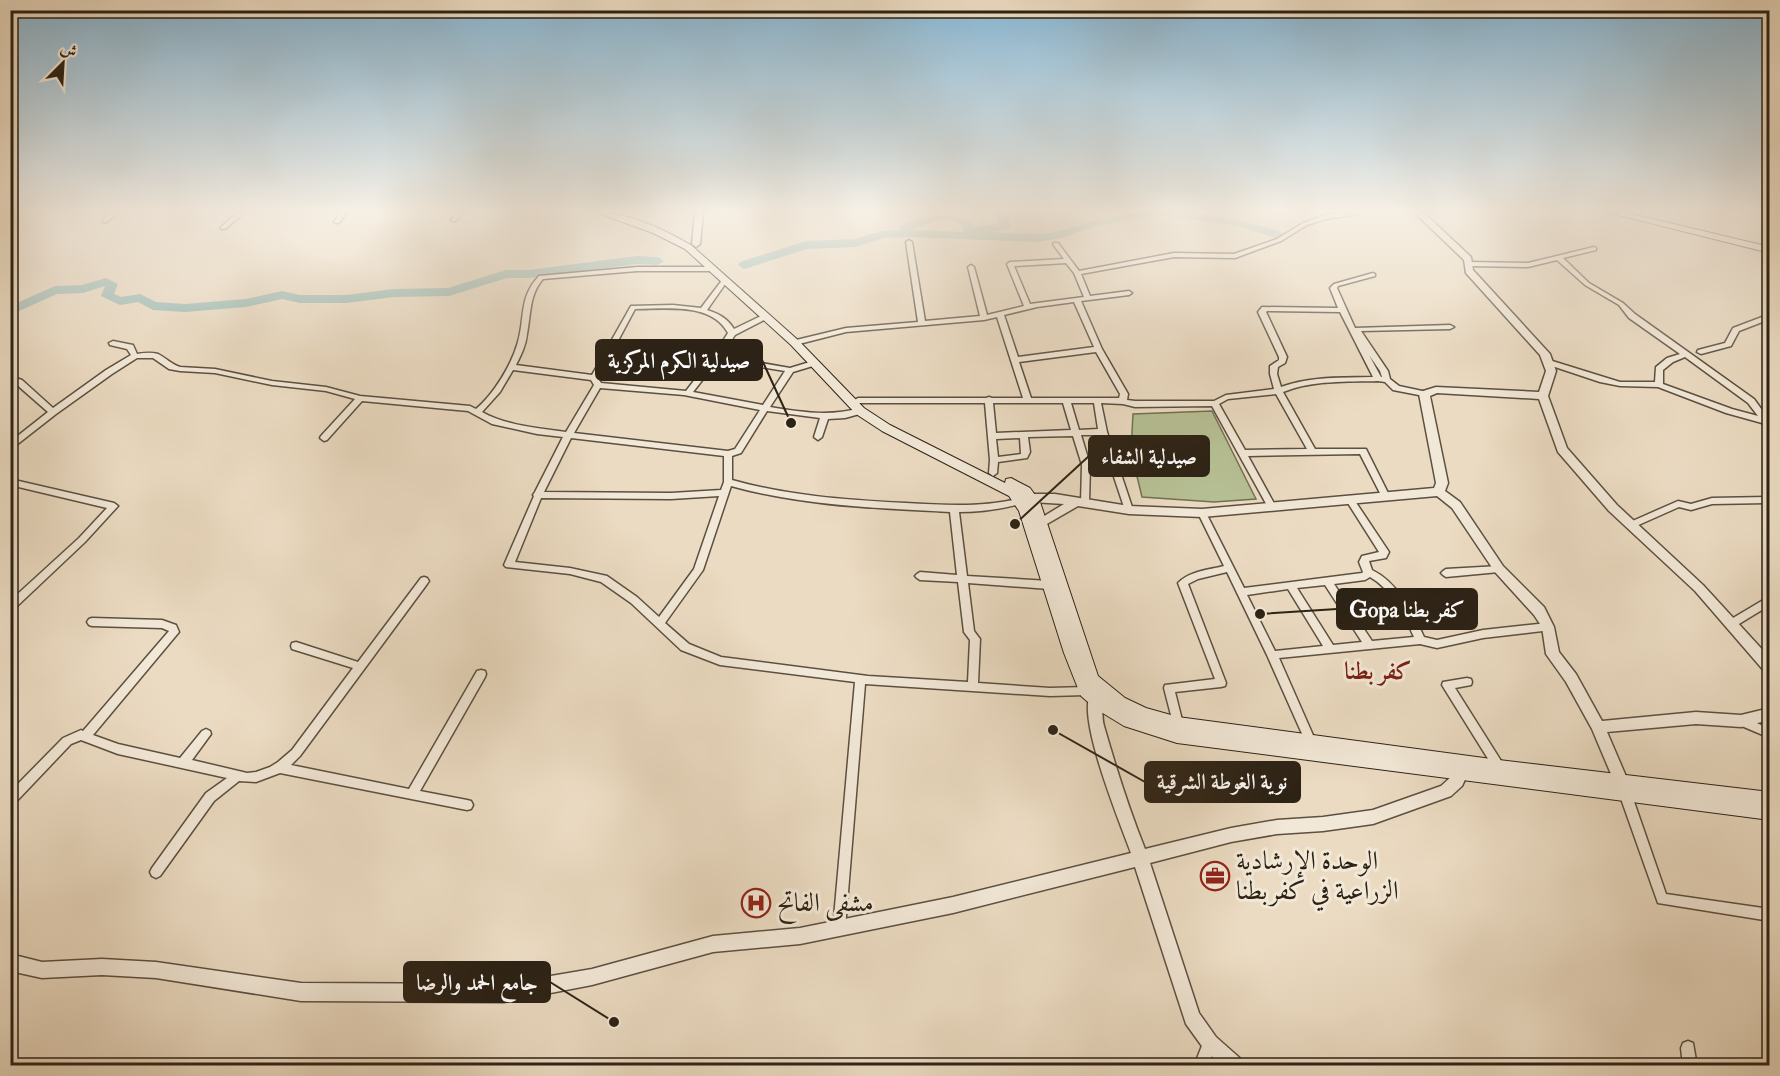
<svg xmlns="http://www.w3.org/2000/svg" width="1780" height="1076" font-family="'IM FELL Double Pica',Amiri,serif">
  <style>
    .green { fill: #b6c094; stroke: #717154; stroke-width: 1.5 }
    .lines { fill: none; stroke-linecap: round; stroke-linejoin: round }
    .river { fill: #98bbb5; fill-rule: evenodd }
    .minor-casing { stroke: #5c5040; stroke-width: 3 }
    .tertiary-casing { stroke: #5c5040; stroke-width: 3 }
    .secondary-casing { stroke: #2c2215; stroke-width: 2 }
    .minor { fill: #f2e8d7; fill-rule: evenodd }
    .tertiary { fill: #f2e8d7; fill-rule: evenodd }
    .secondary { fill: #f2e8d7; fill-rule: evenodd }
    .labels { text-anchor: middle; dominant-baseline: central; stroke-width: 6; stroke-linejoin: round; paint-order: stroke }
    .quarter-label { font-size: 24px; font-weight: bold; fill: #7a1f14; stroke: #f2e8d7 }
    .near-poi-label { font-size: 26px; fill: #2c2215; stroke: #f2e8d7; text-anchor: start }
    .leader { fill: none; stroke: #2c2215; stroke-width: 2 }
    .callout-dot { fill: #2c2215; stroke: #f2e8d7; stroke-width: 2 }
    .callout { fill: #2c2215; stroke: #2c2215; stroke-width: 2 }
    .callout-label { font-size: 22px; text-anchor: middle; font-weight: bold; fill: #fff }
  </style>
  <rect width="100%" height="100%" fill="#ebdbc2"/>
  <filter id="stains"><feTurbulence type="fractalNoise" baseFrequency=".00333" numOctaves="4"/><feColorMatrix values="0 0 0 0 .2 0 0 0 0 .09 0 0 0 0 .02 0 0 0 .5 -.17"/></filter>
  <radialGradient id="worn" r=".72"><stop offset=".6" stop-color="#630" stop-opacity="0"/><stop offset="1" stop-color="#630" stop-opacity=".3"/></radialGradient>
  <path class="green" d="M1212,411l44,88 -42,3 -72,-5 -11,-45 2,-38z"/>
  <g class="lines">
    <path class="river" d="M998,212h12l-2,3 3,12 -2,2 -20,3c21,1 44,4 65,0 28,-6 55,-18 85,-20 49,-3 95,6 141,19l2,3 -6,4 -42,-13 -78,-10 -63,12 -32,11 -23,4 -125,-5 -29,1 -29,9 -48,2 -63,20 -6,-4 2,-3 66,-21 48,-2 29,-8 17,-1v-4c29,-10 41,-16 71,-6l3,7 24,-3 -2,-9zM937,220h13l12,4 2,8 -53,-2z
      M637,256l21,1 6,4 -6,4 -21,-1 -108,14h-22l-58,18 -55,1 -48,6h-46l-18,-4 -36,8 -61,5 -32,-2 -15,-8 -18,3 -19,-9 4,-10 -22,7 -26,1 -47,21v-9l45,-20 27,-1 24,-7 12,6 -4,10 7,3 19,-3 16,8 29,2 61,-5 36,-8 18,4h46l48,-6 54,-1 58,-18h23z"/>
    <g class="minor-casing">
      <path id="minor" d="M111,212h7l-11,10h-4v-2z
        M238,212h7l-20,17h-4v-2z
        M341,212h6l-8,11h-4l-1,-1z
        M457,212h6l-7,9h-4l-1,-1z
        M1346,212h15l-3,2 -32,5 -19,6 -26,16 -46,17 -61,-1 -93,17 9,22 39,-5 3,2 -3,2 -48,6 21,48 26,45 -1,6 8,1h79l12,-6 48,-6 -4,-15v-8l9,-6v-3l-21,-45 4,-5 76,1 -8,-20 4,-4 39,-11 2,1v2l-37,10 -1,2 18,40 95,-3 4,2 -4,2 -89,2 27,40 2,8 9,7 28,6 1,2 -1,2h-3l-31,-6 -8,-8 -7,-1c-32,1 -64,-1 -95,11l32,57h51l24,48 -4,3 -4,-3 -22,-43 -112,2 28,51 -4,3 -3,-1 -57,-103 -77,1 -12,-3 -22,-1 6,29 26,78 -4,3 -4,-3 -25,-75h-19l9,30 -1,38 -4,3 -4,-3 1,-38 -9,-29 -45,1 2,15 -3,6 -29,4 -1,11 -4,3 -4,-3 1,-13 -5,-57h-125l-8,4 -4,-3 10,-6h128l3,-1 3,1h31l-26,-81 -13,3 -138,12 -51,13 -4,-2 1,-2 54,-13 72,-6 -12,-80 3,-2 3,2 13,79 55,-5 -12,-49 3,-2 3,2 13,48 37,-9 -17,-42 3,-2 54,-3 -11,-15 1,-1h4l21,28 95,-18 60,1 43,-15 26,-16 22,-8zM1066,263l8,10 10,24 -54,7 -16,-38zM1074,302l20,45 -76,10 -14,-42 33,-8zM1267,311l73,1 33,65c-31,1 -62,-1 -92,10l-4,-13 1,-7 7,-4 2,-6 -21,-45zM1096,352l24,42 -1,4h-88l-12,-36zM1369,355l11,16 2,6h-1zM1276,394l31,55 -62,1 -26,-46 9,-5zM993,403h70l8,27 -75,3zM1071,403h23l4,26 -19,1zM1020,438l1,16 -23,3 -2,-18z
        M1594,247l2,1v2l-33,8 26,25 34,20 12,11 119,85 16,22v10l-3,-1 -5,-7 -36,-10 -68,-26 -38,-1 -20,-4 -54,-18 -1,-2 4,-2 71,22h35l1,-15 11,-9 13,-4 -51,-36 -10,-13 -34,-20 -28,-25 -29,7 -59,-1 -3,-2 3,-2 59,1zM1685,357l63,46 10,13 -26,-7 -69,-25v-14l10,-8z
        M637,267h76l3,2 -3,2h-76l-94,8c-14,16 -12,35 -16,55 -1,11 -6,21 -11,31l76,10 39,-69 42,-1 28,3 22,-29h4l1,1 -21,30c12,4 20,8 27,19l29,-14h3l4,2 -35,18 -14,21 69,12 23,-7 4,2 -1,2 -23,7 -23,35c30,5 60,10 90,1l4,3 -1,2 -18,5 -17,1 -6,18 -4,3 -4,-3 6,-19 -53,-7 -26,42 -9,3v24c57,16 115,20 174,23 39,2 77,5 115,-5l3,1 1,2 -1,2c-22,6 -43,9 -65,9l8,64 82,5 3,1 2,3 -2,3 -3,1 -81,-6 6,48 6,8 -2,44 72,5 36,-1 4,1 1,3 -1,3 -4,1 -36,1 -185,-12 -20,245 -2,4 -4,2 -4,-2 -2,-4 22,-247 -135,-17 -39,-15 -50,-47 -30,-21 -31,-8 -64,-7 -2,-2 30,-69 -1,-1 2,-3 28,-55 -26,-3 -45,-10 -24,-13 -106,-10 -35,39 -3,1 -4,-3 1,-2 34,-37 -29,-8 -54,-6 -57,-12 -35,-2 -11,-2 -16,-11h-16l-25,16 -56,40 -46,36v-8l38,-30 -32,-28 -6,-3v-5l12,4 31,28 53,-38 25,-15 -4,-6 -17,-4 -1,-2 4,-2 20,4 4,9c7,-1 14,-2 21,0 8,4 13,10 22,13l35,2 57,12 54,6 34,9 110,10 6,3c18,-15 36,-45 42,-67 7,-25 1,-45 21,-66zM635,309c31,0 76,-7 93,24l-15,23 -27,35 -85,-8 -3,-5zM718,360l67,11 -22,34 -70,-13zM513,370l78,10 3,5 -28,47c-28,-4 -59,-6 -84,-20l18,-20zM600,388l84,7 76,15 -25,39 -7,2 -154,-18zM571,438l153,18v26l-3,8 -50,3 -127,-1zM731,486c71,20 145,22 219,26l7,63 -37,-3 -3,2 -2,2 2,2 3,2 38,2 6,50 6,8 -2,42 -100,-6 -147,-19 -32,-13 -24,-21 38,-53zM719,496l-25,73 -35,48 -22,-20 -30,-21 -37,-8 -55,-6 26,-64 130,1z
        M1770,314v5l-31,12 -8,15 -30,8 -4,-2 1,-2 27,-7 8,-15z
        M10,479l104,24 4,3 -33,36 -72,68 -3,1v-10l69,-63 28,-30 -97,-23z
        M1350,497l3,1 36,54 -3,6 -17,3 3,9c25,12 41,42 52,67l13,3 46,-10 65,-7 3,1 2,3 -2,3 -68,8 -46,10 -17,-4 -141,14 37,84 -1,3 -4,2 -4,-2 -40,-90 -40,-83 -29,7 -10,5 38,99 -1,3 -4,1 -46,5 8,32 -1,3 -4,2 -4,-2 -10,-39 1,-3 50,-6 -37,-96c12,-12 30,-13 46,-17l-26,-53 1,-2h6l39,77 118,-15 1,-1 -4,-10 3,-6 17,-4 -33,-52zM1370,577c21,12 34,38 44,60l-42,4 -38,-57 31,-4zM1325,585l37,57 -29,3 -36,-57zM1288,589l35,57 -48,5 -28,-56z
        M1767,497l3,1v4l-3,1 -55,1 -21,6 -12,-3 -45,20h-6l-1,-2 1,-2 50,-22 13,3 21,-6z
        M1499,566l3,1 2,2 -2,2 -3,1 -53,5 -3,-2 -2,-2 2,-2 3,-2z
        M424,577l3,1 2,3 -2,3 -127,172 -9,9 118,24 68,-118 4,-1 4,1 1,3 -1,3 -65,114 47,9 4,1 2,4 -2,4 -4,1 -187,-37 -24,9 -17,-1 -25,20 -54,75 -4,2 -4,-2 -2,-4 2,-4 54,-75 21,-15 -109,-24 -37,-14 -10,4 -57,60 -4,1v-13l53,-54 18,-8 2,1 86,-100 -7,-3 -70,-2 -3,-1 -2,-3 2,-3 3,-1 70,2 14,5 3,7 -86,103 25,9 62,14 22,-27 4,-2 4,2 1,3 -19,26 55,13 9,-1 14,-5 8,-5 14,-12 61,-82 -61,-19 -1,-3 1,-3 4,-1 62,20 63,-84z
        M1770,596v9l-36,22 -3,1 -3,-1 -2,-3 2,-3z
        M1467,678l4,1 1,3 -1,3 -16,3 48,76 1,3 -1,3 -4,2 -4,-2 -53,-85 1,-3z
        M1741,716l29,13v9l-33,-14 -1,-3 1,-3z
        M1625,788l4,1 2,4 35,101 104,15v12l-112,-18 -39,-110 2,-4z
        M1210,1036l5,2 2,5 -9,23h-14l11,-28z
        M1688,1041l5,2 4,23h-14l-2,-18 2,-5z"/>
    </g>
    <g class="tertiary-casing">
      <path id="tertiary" d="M695,212h8l-3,32 -4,3 -4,-3z
        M1414,212h9l48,45 2,13 77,84 6,17 -8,25 19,52 50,57 86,80 67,73v15l-5,-1 -70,-81 -86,-80 -51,-59 -19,-53 -102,-6 -7,3 18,87 -3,8 15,11 43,64 41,41 10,20 5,25 17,22 26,47 94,-9 45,3 29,-7v12l-29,7 -45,-3 -89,8 24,56 -2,5 -5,2 -5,-2 -27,-64 -26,-47 -20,-28 -4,-27 -8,-12 -39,-43 -43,-64 -15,-12 -235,21 -73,-3 -51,-8 -38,22 -4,-1 -2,-3 2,-3 28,-17 -32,-2 -10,3 -4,-1 -2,-3 2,-3 13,-4h24l74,12 73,3 232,-21 2,-5 -17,-89 1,-2 16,-5 103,5 7,-21 -6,-16 -74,-82 -2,-13z
        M1095,693l5,2c4,9 1,21 4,31 12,42 25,83 41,123l86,-21 46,-8 46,-3 50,-7 68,-24 11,-10 4,-8 5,-2 5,2 2,5 -6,13 -11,10 -78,28 -50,7 -46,3 -46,8 -81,21 49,150 17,24 26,23 3,6h-23l-18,-17 -18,-25 -51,-157 -182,46 -153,31 -87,8 -121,33 -88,17 -203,-1 -145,-23 -54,-3 -60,3 -32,-7v-17l32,8 60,-3 54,3 145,21 203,1 88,-15 121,-33 87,-8 153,-31 178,-44c-11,-30 -53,-132 -41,-158z"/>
    </g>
    <g class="secondary-casing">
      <path id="secondary" d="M595,212c33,0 68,17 96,33l108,96 65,67 26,17 115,58 1,-4 5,-1 19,10 10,14 58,174 27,22 21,10 32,9 321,43 271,32v28l-593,-77 -53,-17 -28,-17 -15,-13 -17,-43 -45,-142 -10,-15 -127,-65 -26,-17 -65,-69 -106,-96 -32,-16z
        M1606,212h17l147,35v6z"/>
    </g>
    <use href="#minor" class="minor"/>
    <use href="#tertiary" class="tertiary"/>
    <use href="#secondary" class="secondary"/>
  </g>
  <linearGradient id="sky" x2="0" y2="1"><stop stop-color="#88b7d4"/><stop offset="0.58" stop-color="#f6efe4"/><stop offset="1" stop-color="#f6efe4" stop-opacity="0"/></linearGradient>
  <rect width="1780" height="363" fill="url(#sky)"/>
  <defs>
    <g id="office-ring" transform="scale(1.5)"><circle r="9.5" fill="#f2e8d7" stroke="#8f2418" stroke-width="1.5"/><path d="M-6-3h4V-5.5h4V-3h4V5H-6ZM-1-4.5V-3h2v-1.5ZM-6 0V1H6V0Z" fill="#8f2418"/></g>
    <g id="hospital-ring" transform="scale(1.5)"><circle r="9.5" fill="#f2e8d7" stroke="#8f2418" stroke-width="1.5"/><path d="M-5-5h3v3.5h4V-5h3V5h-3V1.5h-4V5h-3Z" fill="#8f2418"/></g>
  </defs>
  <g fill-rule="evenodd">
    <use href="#office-ring" x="1215" y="876"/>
    <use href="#hospital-ring" x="756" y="903"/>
  </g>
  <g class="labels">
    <g class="quarter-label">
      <text x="1378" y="671">كفر بطنا</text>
    </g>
    <g class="near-poi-label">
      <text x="1236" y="861">الوحدة الإرشادية<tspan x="1236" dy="30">الزراعية في كفربطنا</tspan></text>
      <text x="777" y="903">مشفى الفاتح</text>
    </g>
  </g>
  <path class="leader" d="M791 423L762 360M1015 524L1089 456M1260 614L1337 609M1053 730L1145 782M614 1022L550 982"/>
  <g class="callout-dot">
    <circle cx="791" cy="423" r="6"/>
    <circle cx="1015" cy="524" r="6"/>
    <circle cx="1260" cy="614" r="6"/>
    <circle cx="1053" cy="730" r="6"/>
    <circle cx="614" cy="1022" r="6"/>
  </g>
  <g class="callout">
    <rect x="596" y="340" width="166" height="40" rx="6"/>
    <rect x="1089" y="436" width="120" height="40" rx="6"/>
    <rect x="1337" y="589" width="140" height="40" rx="6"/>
    <rect x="1145" y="762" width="155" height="40" rx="6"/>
    <rect x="404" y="962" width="146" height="40" rx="6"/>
  </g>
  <g class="callout-label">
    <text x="679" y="368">صيدلية الكرم المركزية</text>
    <text x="1149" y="464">صيدلية الشفاء</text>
    <text x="1407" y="617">Gopa كفر بطنا</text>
    <text x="1222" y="789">نوية الغوطة الشرقية</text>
    <text x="477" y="990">جامع الحمد والرضا</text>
  </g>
  <rect width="1780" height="1076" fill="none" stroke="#ebdbc2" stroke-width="36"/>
  <rect x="12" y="12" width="1756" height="1052" fill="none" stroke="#2c2215" stroke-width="3"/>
  <rect x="18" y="18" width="1744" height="1040" fill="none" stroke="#2c2215" stroke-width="1.5"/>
  <g transform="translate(63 63) rotate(24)" stroke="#f2e8d7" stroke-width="4.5" paint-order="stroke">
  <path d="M0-4.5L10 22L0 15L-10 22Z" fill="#2c2215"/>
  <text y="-9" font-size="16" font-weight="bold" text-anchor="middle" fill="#2c2215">ش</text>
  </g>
  <rect width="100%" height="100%" filter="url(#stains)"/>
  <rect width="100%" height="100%" fill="url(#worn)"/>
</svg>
